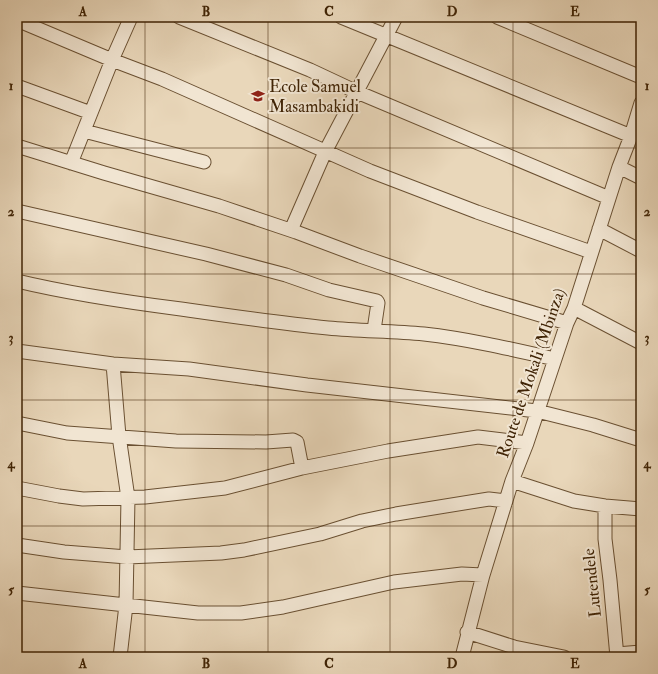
<svg xmlns="http://www.w3.org/2000/svg" width="658" height="674" font-family="'IM FELL Double Pica',serif">
  <style>
    .lines { fill: none; stroke-linecap: round; stroke-linejoin: round }
    .minor-casing { stroke: #6a5032; stroke-width: 15 }
    .minor { stroke: #f1e5d2; stroke-width: 13 }
    .grid { fill: none; stroke: #3f2305; stroke-width: 1; stroke-opacity: 0.55 }
    .labels { text-anchor: middle; dominant-baseline: central; stroke-width: 4; stroke-linejoin: round; paint-order: stroke }
    .poi-label { font-size: 17px; fill: #3f2305; stroke: #f1e5d2; text-anchor: start }
    .street-label { font-size: 17px; fill: #3f2305; stroke: #f1e5d2 }
    .neatline { fill: none; stroke: #3f2305; stroke-width: 1.5 }
    .grid-label { font-size: 13px; text-anchor: middle; font-weight: bold; fill: #3f2305 }
  </style>
  <rect width="100%" height="100%" fill="#e9d7ba"/>
  <filter id="stains"><feTurbulence type="fractalNoise" baseFrequency=".005" numOctaves="4"/><feColorMatrix values="0 0 0 0 .2 0 0 0 0 .09 0 0 0 0 .02 0 0 0 .5 -.17"/></filter>
  <radialGradient id="worn" r=".72"><stop offset=".6" stop-color="#630" stop-opacity="0"/><stop offset="1" stop-color="#630" stop-opacity=".3"/></radialGradient>
  <g class="lines">
    <g class="minor-casing">
      <path id="minor" d="M179,17l131,53 47,22 252,106
        M341,17l290,119
        M497,17l144,60
        M17,20l95,40 50,19 208,92 107,41 114,40
        M17,86l74,27
        M84,131l120,31
        M17,146l87,27 115,33 77,26 64,24 123,42 84,25
        M71,163l41,-103 19,-43
        M619,167l22,11
        M17,211l189,43 80,21 43,15 48,11 1,2 -4,27
        M599,229l42,22
        M291,230l34,-78 71,-135
        M17,281c54,13 109,21 164,28 49,7 97,14 147,19 32,3 64,3 96,6 44,5 87,15 131,25
        M574,308l67,35
        M17,351l96,13 76,5 118,16 230,26 56,14 48,15
        M113,364l6,72 9,62 -2,107 -6,52
        M17,423l50,10 109,8 90,1 27,-2 4,2 5,26
        M512,481l62,20 31,5 36,3
        M17,488l42,8 24,3 62,-2 80,-9 77,-20 86,-17 90,-14 49,6
        M605,506v33l5,41 7,77
        M17,545l47,7 63,5 94,-4 23,-3 76,-16 42,-13 34,-7 93,-15 17,2
        M17,593l181,20h43l42,-6 111,-25 68,-8 21,1
        M467,632l47,15 50,10
        M617,654l24,-2
        M462,657l21,-82 29,-94 15,-38 40,-120 7,-15 45,-141 12,-31 10,-33"/>
    </g>
    <use href="#minor" class="minor"/>
  </g>
  <path class="grid" d="M145,17v640M268,17v640M390,17v640M513,17v640M17,148h624M17,274h624M17,400h624M17,526h624"/>
  <defs>
    <g id="school-bare" transform="scale(1.08)"><path d="M0-5L7-2L0 1L-7-2ZM-4 1L0 2.5L4 1V4Q0 6-4 4Z" fill="#8f2418" stroke="#f1e5d2" stroke-width="2.5" paint-order="stroke"/></g>
  </defs>
  <g fill-rule="evenodd">
    <use href="#school-bare" x="258" y="96"/>
  </g>
  <g class="labels">
    <g class="poi-label">
      <text x="269" y="86">Ecole Samuel<tspan x="269" dy="20">Masambakidi</tspan></text>
    </g>
    <g class="street-label">
      <text transform="translate(531 373) rotate(-71)">Route de Mokali (Mbinza)</text>
      <text transform="translate(592 583) rotate(-96)">Lutendele</text>
    </g>
  </g>
  <rect width="658" height="674" fill="none" stroke="#e9d7ba" stroke-width="44"/>
  <rect x="22" y="22" width="614" height="630" class="neatline"/>
  <g class="grid-label">
    <text x="83" y="16">A</text>
    <text x="206" y="16">B</text>
    <text x="329" y="16">C</text>
    <text x="452" y="16">D</text>
    <text x="575" y="16">E</text>
    <text x="11" y="90">1</text>
    <text x="647" y="90">1</text>
    <text x="11" y="216">2</text>
    <text x="647" y="216">2</text>
    <text x="11" y="342">3</text>
    <text x="647" y="342">3</text>
    <text x="11" y="468">4</text>
    <text x="647" y="468">4</text>
    <text x="11" y="594">5</text>
    <text x="647" y="594">5</text>
    <text x="83" y="668">A</text>
    <text x="206" y="668">B</text>
    <text x="329" y="668">C</text>
    <text x="452" y="668">D</text>
    <text x="575" y="668">E</text>
  </g>
  <rect width="100%" height="100%" filter="url(#stains)"/>
  <rect width="100%" height="100%" fill="url(#worn)"/>
</svg>
